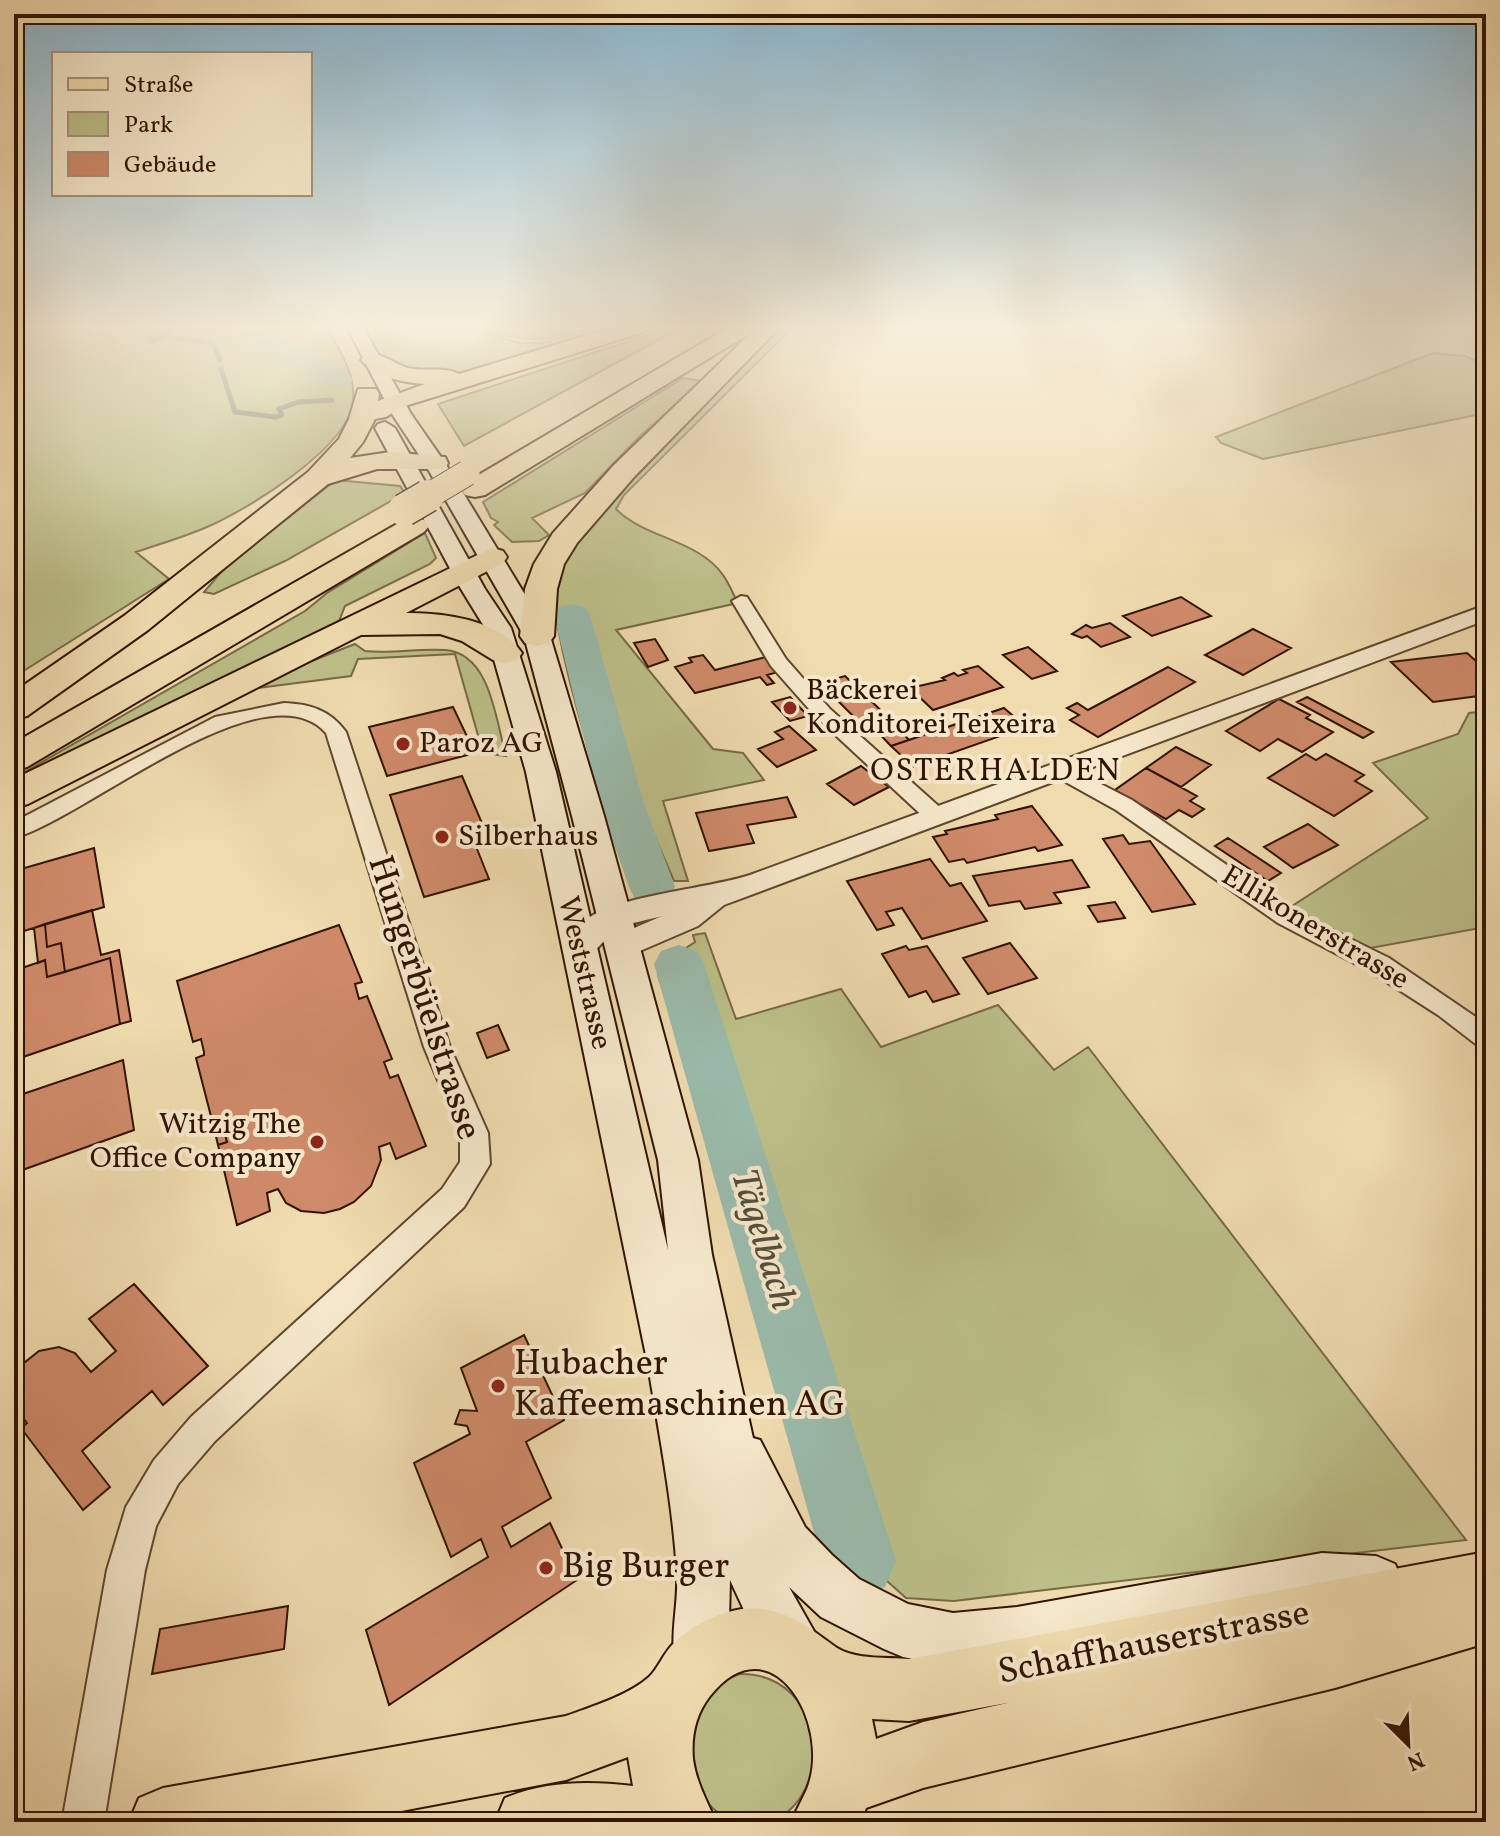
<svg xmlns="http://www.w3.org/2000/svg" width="1500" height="1836" font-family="Vollkorn,serif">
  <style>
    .green { fill: #bdbf88; stroke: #766a45; stroke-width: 2 }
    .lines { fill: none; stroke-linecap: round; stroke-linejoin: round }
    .stream { stroke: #707867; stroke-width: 5 }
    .river { fill: #9abbab; fill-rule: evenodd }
    .building { fill: #cf8a69; stroke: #301402; stroke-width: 2 }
    .minor-casing { stroke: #60462d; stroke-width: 4 }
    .tertiary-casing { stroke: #60462d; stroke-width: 4 }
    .secondary-casing { stroke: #301402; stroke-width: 4 }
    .primary-casing { stroke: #301402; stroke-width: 4 }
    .motorway-casing { stroke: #301402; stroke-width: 4 }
    .minor { fill: #f5e8ca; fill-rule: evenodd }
    .tertiary { fill: #f5e8ca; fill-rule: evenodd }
    .secondary { fill: #f5e8ca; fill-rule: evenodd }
    .primary { fill: #efdbae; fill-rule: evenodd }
    .motorway { fill: #efdbae; fill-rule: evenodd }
    .motorway-bridge-far1-casing { stroke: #301402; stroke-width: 27; stroke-linecap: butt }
    .motorway-bridge-casing { stroke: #301402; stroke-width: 35; stroke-linecap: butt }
    .motorway-bridge-far1 { stroke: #efdbae; stroke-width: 25 }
    .motorway-bridge { stroke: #efdbae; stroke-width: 32 }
    .poi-dot { fill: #8f2418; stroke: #f5e8ca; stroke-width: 3 }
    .labels { text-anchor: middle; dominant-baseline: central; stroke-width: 8; stroke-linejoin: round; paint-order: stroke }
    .poi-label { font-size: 30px; fill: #301402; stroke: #f5e8ca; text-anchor: start }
    .street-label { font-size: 30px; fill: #301402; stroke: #f5e8ca }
    .neighbourhood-label { font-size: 32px; letter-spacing: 2px; fill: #301402; stroke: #f5e8ca }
    .near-street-label { font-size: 36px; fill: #301402; stroke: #f5e8ca }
    .near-poi-label { font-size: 36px; fill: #301402; stroke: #f5e8ca; text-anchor: start }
    .near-water-label { font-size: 38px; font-style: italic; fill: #554e3d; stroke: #f5e8ca }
  </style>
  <rect width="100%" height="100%" fill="#efdbae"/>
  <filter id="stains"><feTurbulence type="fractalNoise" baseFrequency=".0025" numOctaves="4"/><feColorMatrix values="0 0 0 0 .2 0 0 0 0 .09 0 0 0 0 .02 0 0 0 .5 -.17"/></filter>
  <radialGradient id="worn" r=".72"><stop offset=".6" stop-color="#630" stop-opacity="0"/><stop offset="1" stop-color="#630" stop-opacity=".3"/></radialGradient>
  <path class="green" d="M22,327h305c12,23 29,47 26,75 -5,46 -106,108 -146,125 -23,10 -47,17 -71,25l33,27 -155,98v-348z
    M363,327h98l60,16h22l56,-16h25c-52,16 -198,75 -242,32 -8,-8 -13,-23 -19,-32z
    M467,327h125c-53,18 -72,13 -125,0z
    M672,327h10l-218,119 -26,-42z
    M778,327h15l-169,168 -8,14c28,29 83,31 107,66 6,8 10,19 15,28l-122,27 97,119 30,4 21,27 -101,21 25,80h-14l-26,-60 23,60 -30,2c-38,-79 -69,-178 -85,-265l-6,1 5,-38 11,-29 26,-37z
    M1433,353l32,3 21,10v47l-223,46 -42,-16 -5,-6z
    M683,378l19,3 -63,56 -54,56 -53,25 17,17 -10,6 -27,1 -18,-17 4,-3 -7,-4 -8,-16z
    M336,480l64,6 5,7 -120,68 -71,33 -10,-2 24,-28z
    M425,533l11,25 -6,6 -85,42 -6,15 -325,163v-6l291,-167 22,-18z
    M355,644l10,7c26,3 54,-3 80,-1 46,3 51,72 61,106l-23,-3 -28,-99 -97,5 -7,17 -93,12 46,-24z
    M1486,711v216l-121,22 -79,-39 142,-92 -55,-55 85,-29 11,-21z
    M705,933l31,86 105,-30 40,58 117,-42 56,65 34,-23 378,493 -512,61 -48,-3 -28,-25 -13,-43h-42l-47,-184 -118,-371 3,-11 34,-22 -2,-7z
    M740,1674c88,-1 95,124 31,147 -7,3 -17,1 -24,1 -21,0 -38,-13 -48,-32 -14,-25 -9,-69 6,-93 8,-12 23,-18 35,-23z"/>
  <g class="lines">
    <path class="stream" d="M181,327l-33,8 4,6 15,-4 46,6 7,17
      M221,369l14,43 41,5 6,-2 -3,-6 19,-7 34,-2"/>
    <path class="river" d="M233,327h26l90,47 4,6 -4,6h-18l-85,-45z
      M572,604l13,3 5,8 53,186 32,86 -6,12 -17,4 -17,-4 -6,-12 -30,-86 -45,-186 5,-8z
      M679,945l18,6 7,13 192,597 -11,26 -26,11 -26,-11 -11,-26 -168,-597 7,-13z"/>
  </g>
  <path class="building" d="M1181,597l30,19 -59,20 -29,-20z
    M1110,623l20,14 -29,10 -14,-11 -5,2 -10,-4 14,-9 6,3z
    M1253,629l38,19 -48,27 -38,-20z
    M655,639l13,21 -20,7 -14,-24z
    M1028,647l29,24 -25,8 -29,-24z
    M1467,653l19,17v25l-53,7 -42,-40z
    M703,655l12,15 51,-13 12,15 -11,3 7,8 -7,2 -7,-8 -65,16 -20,-26 17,-5 -3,-4z
    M978,666l25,21 -70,23 -23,-22 35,-8 -3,-2 12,-5 4,3 9,-3 -4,-3z
    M1168,667l27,15 -97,55 -28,-17 9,-5 -12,-7 10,-5 11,7z
    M845,676l48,46 16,18 -18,6 -17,-18 -7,2 -47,-47z
    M790,697l18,19 -18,5 -18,-19z
    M1307,697l66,35 -10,6 -66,-36z
    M1279,699l31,16 -4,3 27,14 -31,20 -24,-13 -18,12 -34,-20z
    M453,707l22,46 -88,23 -18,-49z
    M1004,708l22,19 -123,43 -6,-7 9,-3 -15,-14z
    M789,726l27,24 -39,17 -19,-18 25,-10 -8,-7z
    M1176,747l35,18 -30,22 -35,-19z
    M1306,754l10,6 10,-6 38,21 -9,6 17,10 -38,25 -66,-38z
    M861,766l28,21 -35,18 -27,-21z
    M1146,768l51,28 -7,5 14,8 -12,8 -13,-7 -13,9 -51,-29z
    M462,776l25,59 -14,4 16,40 -65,18 -34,-102z
    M787,797l9,20 -49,8 7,18 -45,8 -13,-38z
    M1032,806l30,39 -24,6 -3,-4 -68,16 -3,-4 -15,3 -16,-25 14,-3 -2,-3 53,-12 -3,-4z
    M1308,824l30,21 -45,23 -29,-21z
    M1123,835l6,9 21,-3 45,63 -43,8 -49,-73z
    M1228,838l53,35 -13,8 -53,-35z
    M94,848l10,59 -90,27v-63z
    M930,859l20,27 11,-3 26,38 -65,18 -20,-31 -16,4 8,13 -17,5 -30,-49z
    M1072,860l17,27 -35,6 7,10 -36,6 -5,-8 -31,5 -16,-30z
    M1115,902l10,16 -27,4 -10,-16z
    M92,910l9,45 18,-5 12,71 -11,3 -10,-66 -45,14 -4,-29 -14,4 -2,-23z
    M45,924l2,23 14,-4 4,29 -18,5 -2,-17 -7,3 -4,-35z
    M339,925l23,57 -7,2 4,15 8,-3 25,63 -8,3 6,16 8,-3 28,71 -30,13 -6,-16 -11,4 2,13 -10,26 -17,16 -14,7 -16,4 -23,-2 -15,-8 -8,-14 -11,4 3,18 -33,14 -19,-80 9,-3 -5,-18 -8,4 -18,-70 8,-3v-3l-3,-13 -8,3 -16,-61z
    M1010,943l27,35 -49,16 -25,-36z
    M906,946l3,4 18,-4 32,48 -26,8 -7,-11 -17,6 -27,-43z
    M110,958l10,66 -106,36v-70l10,-3 -2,-19 23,-8 2,17z
    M498,1025l11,25 -22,8 -10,-25z
    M123,1060l11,70 -120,43v-76z
    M222,1124l5,18 -9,3 -4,-17z
    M134,1284l74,82 -45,39 -11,-14 -70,60 28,36 -27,23 -62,-82 6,-5 -13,-17v-29l5,-10 20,-16 20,-4 16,6 16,19 25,-21 -27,-32z
    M524,1335l40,85 -38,22 25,56 -49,29 9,20 39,-24 27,57 -188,125 -23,-75 122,-73 -7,-18 -30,18 -37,-94 56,-29 -3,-8 -12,-2 5,-14 17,1 -16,-43z
    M288,1606l-4,43 -132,25 8,-45z"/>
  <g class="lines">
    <g class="minor-casing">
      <path id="minor" d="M741,596l6,1 39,62 44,50 114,102 3,5 -3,5h-16l-112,-104 -45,-51 -39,-65z
        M284,703c26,1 46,7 62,29l104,315 38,86 2,31 -26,43 -249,234 -37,43 -22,42 -11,44 -41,252h-42l45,-252 19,-63 28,-47 37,-43 251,-228 18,-27v-29l-36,-86 -98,-314c-61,-69 -242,86 -312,105v-16l201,-105z
        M1060,763l72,37 162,111 95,47 97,66v24l-9,-3 -39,-30 -67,-43 -93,-49 -162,-113 -63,-35 -3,-5z"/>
    </g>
    <g class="tertiary-casing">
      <path id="tertiary" d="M1486,605v15l-762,285 -26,21 -65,28 -11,3 -11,-3 -4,-8 4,-8 51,-22c-14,4 -30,6 -43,13 -20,10 -25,36 -51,28l-4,-8c5,-10 13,-23 23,-30 33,-24 120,-30 163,-44z"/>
    </g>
    <g class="secondary-casing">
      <path id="secondary" d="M347,327h16l48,87 34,49 105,173 54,180 94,344 14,95 41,183 7,2 45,87 27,28 27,24 49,25 45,9 64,-6 305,-54 54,3 19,8 8,19 -8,19 -19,8 -54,-3 -305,54 -64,6 -50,-10 -19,-8 -63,-32 -32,-30 35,62 -9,19 -19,9 -19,-9 -27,-45 -20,-43 -2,78 -8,20 -20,8 -20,-8c-14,-34 -1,-68 -3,-104 -4,-70 -18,-140 -29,-209l-122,-593 -41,-144 -24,-39 -86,-161 3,-4 7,-2 10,6 90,161 26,39 45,144 112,478 -10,-90 -86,-344 -48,-180 -99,-172 -33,-50z"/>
    </g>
    <g class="primary-casing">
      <path id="primary" d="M1486,1552v91l-151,45 -412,100 -57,20 -5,14h-70c5,-11 11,-22 16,-33 26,-65 -36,-170 -97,-93 -14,18 -19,39 -17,63 3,23 14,42 23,63h-221l10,-24c41,-17 84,-17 128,-12l-5,-29 -62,23 -223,42h-214l10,-24 24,-10 403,-72c25,-9 63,-21 83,-39 9,-8 15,-25 25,-34 19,-20 60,-39 88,-34 31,4 51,22 75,39 19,12 51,9 72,11zM1007,1703l-84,19 -47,17 -4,-20 37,2z"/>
    </g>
    <g class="motorway-casing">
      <path id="motorway" d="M614,327h33l-3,5 -242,75 -16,10 -11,2 -12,23 -13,16 40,-6 55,5 3,6 -3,6h-68l-49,15 -180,146 -121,86 -13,3v-27l110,-76 184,-144 31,-33 10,-20 9,-30h18l3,5 -1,7 47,-17c-21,-1 -50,-7 -64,-24l4,-5c16,-4 27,8 43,13 16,4 37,-2 51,6z
        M729,327h26l-3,5 5,-5h23l-146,150 -57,66 -13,21 -7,25 -3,47 -5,7 -12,3 -12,-3 -5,-7 5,-47 9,-25 19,-31 61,-68 138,-133 -267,163 -10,2 -10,-2 -4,-6 4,-6z
        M414,517l10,3 5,6 -5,6 -397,235 -13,4v-28l390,-223z
        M492,548l11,3 4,6 -4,6 -97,50c37,0 93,6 116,40l-5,7 -12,3 -12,-3 -31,-19 -22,-7 -79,1 -333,169 -14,4v-29z"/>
    </g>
    <use href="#minor" class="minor"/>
    <use href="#tertiary" class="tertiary"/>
    <use href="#secondary" class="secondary"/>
    <use href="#primary" class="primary"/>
    <use href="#motorway" class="motorway"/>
    <g class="motorway-bridge-far1-casing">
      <path id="motorway-bridge-far1" d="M425,498l42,-25"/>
    </g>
    <g class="motorway-bridge-casing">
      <path id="motorway-bridge" d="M404,510l24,-14"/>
    </g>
    <use href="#motorway-bridge-far1" class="motorway-bridge-far1"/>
    <use href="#motorway-bridge" class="motorway-bridge"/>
  </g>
  <linearGradient id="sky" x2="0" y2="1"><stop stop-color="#89b7d0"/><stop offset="0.56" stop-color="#f8efdb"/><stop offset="1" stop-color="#f8efdb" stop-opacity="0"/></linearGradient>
  <rect width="1500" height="584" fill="url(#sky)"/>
  <g class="poi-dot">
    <circle cx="790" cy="708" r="8"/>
    <circle cx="403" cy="744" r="8"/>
    <circle cx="442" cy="837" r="8"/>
    <circle cx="317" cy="1142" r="8"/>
    <circle cx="498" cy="1386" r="8"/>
    <circle cx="546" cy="1568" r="8"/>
  </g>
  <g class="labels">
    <g class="poi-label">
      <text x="806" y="691">Bäckerei<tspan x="806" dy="34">Konditorei Teixeira</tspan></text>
      <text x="419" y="744">Paroz AG</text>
      <text x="458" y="837">Silberhaus</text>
      <text x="301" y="1125" text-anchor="end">Witzig The<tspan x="301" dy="34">Office Company</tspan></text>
    </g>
    <g class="street-label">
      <text transform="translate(1315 928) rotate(31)">Ellikonerstrasse</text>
      <text transform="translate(584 973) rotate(77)">Weststrasse</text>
    </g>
    <g class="neighbourhood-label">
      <text x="996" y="772">OSTERHALDEN</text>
    </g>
    <g class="near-street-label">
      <text transform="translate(423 998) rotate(72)">Hungerbüelstrasse</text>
      <text transform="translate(1154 1644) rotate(-11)">Schaffhauserstrasse</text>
    </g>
    <g class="near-poi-label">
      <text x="514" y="1365">Hubacher<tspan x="514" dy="41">Kaffeemaschinen AG</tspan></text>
      <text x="562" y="1568">Big Burger</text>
    </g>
    <g class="near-water-label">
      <text transform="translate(762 1240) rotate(73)">Tägelbach</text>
    </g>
  </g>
  <rect width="1500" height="1836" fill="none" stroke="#efdbae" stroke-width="48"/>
  <rect x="16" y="16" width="1468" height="1804" fill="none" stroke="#301402" stroke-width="4"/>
  <rect x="24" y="24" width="1452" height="1788" fill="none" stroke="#301402" stroke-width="2"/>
  <rect x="52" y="52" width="260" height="144" fill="#f5e8ca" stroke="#a6937a" stroke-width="2"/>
  <rect x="68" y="78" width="40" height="12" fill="#efdbae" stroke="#a6937a" stroke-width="2"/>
  <text x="124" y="92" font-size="24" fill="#301402">Straße</text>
  <rect x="68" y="112" width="40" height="24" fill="#bdbf88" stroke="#a6937a" stroke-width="2"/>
  <text x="124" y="132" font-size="24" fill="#301402">Park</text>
  <rect x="68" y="152" width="40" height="24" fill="#cf8a69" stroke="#a6937a" stroke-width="2"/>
  <text x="124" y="172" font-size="24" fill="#301402">Gebäude</text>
  <g transform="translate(1408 1744) rotate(156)" stroke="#f5e8ca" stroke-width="6" paint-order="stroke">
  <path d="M0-6L14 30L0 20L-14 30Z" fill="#301402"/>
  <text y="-12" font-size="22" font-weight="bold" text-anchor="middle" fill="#301402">N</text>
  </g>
  <rect width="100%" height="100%" filter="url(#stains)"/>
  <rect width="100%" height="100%" fill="url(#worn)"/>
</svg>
